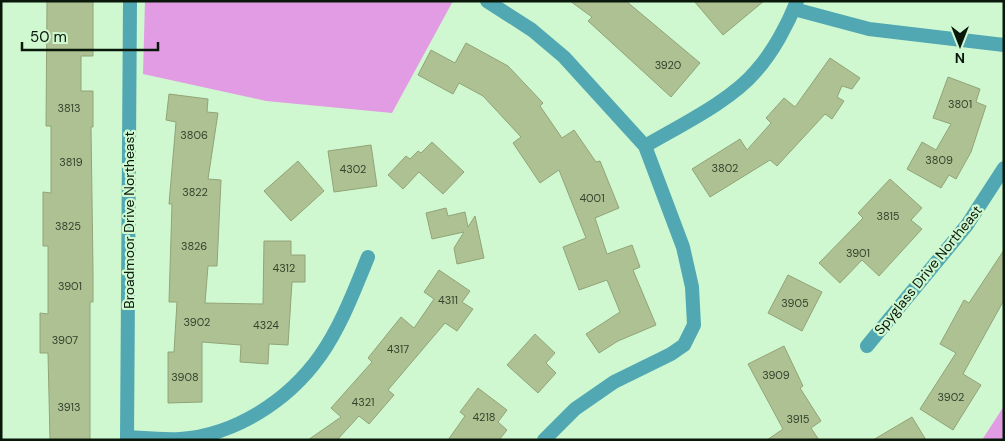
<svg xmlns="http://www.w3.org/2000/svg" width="1005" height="441" font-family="'DM Sans',sans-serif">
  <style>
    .green { fill: #e29ce3 }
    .building { fill: #aec192; stroke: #92a477 }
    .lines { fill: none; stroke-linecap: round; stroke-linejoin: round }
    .minor { stroke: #51a8b3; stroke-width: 14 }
    .labels { text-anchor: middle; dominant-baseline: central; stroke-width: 4.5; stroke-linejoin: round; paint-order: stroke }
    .number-label { font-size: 11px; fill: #32422c }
    .street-label { font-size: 14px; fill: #09180a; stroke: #cff8d1 }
  </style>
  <rect width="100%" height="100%" fill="#cff8d1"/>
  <path class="green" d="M145,1h308l-61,112 -126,-12 -123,-27z
    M1004,406v34h-22z"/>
  <path class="building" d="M47,1h46v55h-12v35h12v36h-2l2,143v32h-3v138h-40l-2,-87h-8v-40l8,1v-68h-5v-54l8,1v-67h-5z
    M570,1h56l74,62 -29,34 -83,-76 4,-4z
    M694,1h70l-41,34z
    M466,43l42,23 35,37 -3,3 22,32 12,-8 22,32 4,-1 19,47 -24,10 12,36 25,-9 8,22 -7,3 23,55 -38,16 -19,12 -13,-19 34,-22 -13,-32 -28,10 -16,-43 23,-9 -27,-68 -19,13 -27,-40 8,-6 -38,-41 -24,-13 -6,11 -35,-19 13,-25 24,13z
    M830,58l30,20 -8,11 -10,-3 -5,11 7,4 -12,18 -7,-5 -48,52 -7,-6 -60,37 -18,-28 48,-30 7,11 24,-27 -5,-5 18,-20 11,9z
    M948,77l32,12 -4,13 10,4 -15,46 -15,27 -7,-4 -8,13 -34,-19 15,-27 14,8 15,-26 -18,-6z
    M169,94l39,5 -1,13 11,1 -10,66 13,1 -4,86h-9l-3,37 58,1 1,-63h27v14h14v27h-13l-4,63 -19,-1 -1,20 -28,-2 1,-17 -39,-3v60l-34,1v-51h6l3,-50h-8l3,-98h-3l7,-82 -10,-2z
    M432,142l32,30 -21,22 -24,-22 -16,17 -15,-14 18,-19 4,3 8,-8 3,2z
    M371,145l6,41 -43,6 -6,-41z
    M298,161l26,30 -33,30 -27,-30z
    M890,179l32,29 -11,12 11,9 -43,47 -17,-16 -22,23 -21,-20 44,-45 -5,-5z
    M446,208l2,8 17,-4 3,15 7,-11 9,42 -27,6 -3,-16 10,-16 -32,7 -6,-26z
    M1004,250v50l-41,74 18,11 -28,45 -33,-21 36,-56 -16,-9 24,-44 5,3z
    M439,270l31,21 -8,11 11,7 -16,22 -12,-8 -57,67 6,5 -25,29 -10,-8 -22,24h-29l33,-23 -10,-9 41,-46 -4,-4 33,-41 13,11 20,-29 -10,-7z
    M788,275l34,17 -20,39 -34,-18z
    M535,334l20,19 -9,10 10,10 -18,20 -31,-28z
    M784,346l19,40 -3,2 21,33 -10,7 8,12h-52l16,-11 -35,-65z
    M478,388l29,22 -9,12 9,8 -8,10h-51l17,-24 -5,-4z
    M912,417l14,23h-53z"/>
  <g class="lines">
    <path class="minor" d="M487,1l45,29 32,27 81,89 38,101 9,40 2,38 -10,20 -13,9 -57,28 -39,27 -31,31
      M794,9l75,20 135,16
      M645,146c34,-20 86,-45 111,-75 17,-19 32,-47 41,-70
      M867,346l100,-121 37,-57
      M127,437c17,1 36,3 53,2 55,-4 108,-38 140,-83 21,-30 34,-65 48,-99
      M127,440l3,-439"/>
  </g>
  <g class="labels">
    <g class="number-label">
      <text x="668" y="65">3920</text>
      <text x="960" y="104">3801</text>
      <text x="69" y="108">3813</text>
      <text x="194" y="135">3806</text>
      <text x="939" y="160">3809</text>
      <text x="71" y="162">3819</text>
      <text x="725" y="168">3802</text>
      <text x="353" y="169">4302</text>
      <text x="195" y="192">3822</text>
      <text x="592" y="198">4001</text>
      <text x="888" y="216">3815</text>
      <text x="68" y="226">3825</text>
      <text x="194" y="246">3826</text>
      <text x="858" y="253">3901</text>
      <text x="284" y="268">4312</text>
      <text x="70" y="286">3901</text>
      <text x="448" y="300">4311</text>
      <text x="795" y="303">3905</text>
      <text x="197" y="322">3902</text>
      <text x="266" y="325">4324</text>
      <text x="65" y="340">3907</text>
      <text x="398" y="349">4317</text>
      <text x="776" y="375">3909</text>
      <text x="185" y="377">3908</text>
      <text x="951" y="397">3902</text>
      <text x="363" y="402">4321</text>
      <text x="69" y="407">3913</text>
      <text x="484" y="417">4218</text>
      <text x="798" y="419">3915</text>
    </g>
    <g class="street-label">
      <text transform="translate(129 220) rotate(-90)">Broadmoor Drive Northeast</text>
      <text transform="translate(928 270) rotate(-51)">Spyglass Drive Northeast</text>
    </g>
  </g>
  <rect width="1005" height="441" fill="none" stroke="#09180a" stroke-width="5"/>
  <g transform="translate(960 45) rotate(180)" stroke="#cff8d1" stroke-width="4" paint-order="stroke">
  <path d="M0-4L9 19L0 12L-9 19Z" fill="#09180a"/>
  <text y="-8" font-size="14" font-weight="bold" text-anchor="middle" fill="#09180a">N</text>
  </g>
  <path d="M22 42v8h136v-8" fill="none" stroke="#09180a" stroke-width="2.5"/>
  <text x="30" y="42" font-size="15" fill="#09180a" stroke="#cff8d1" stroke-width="4" paint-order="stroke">50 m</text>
</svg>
